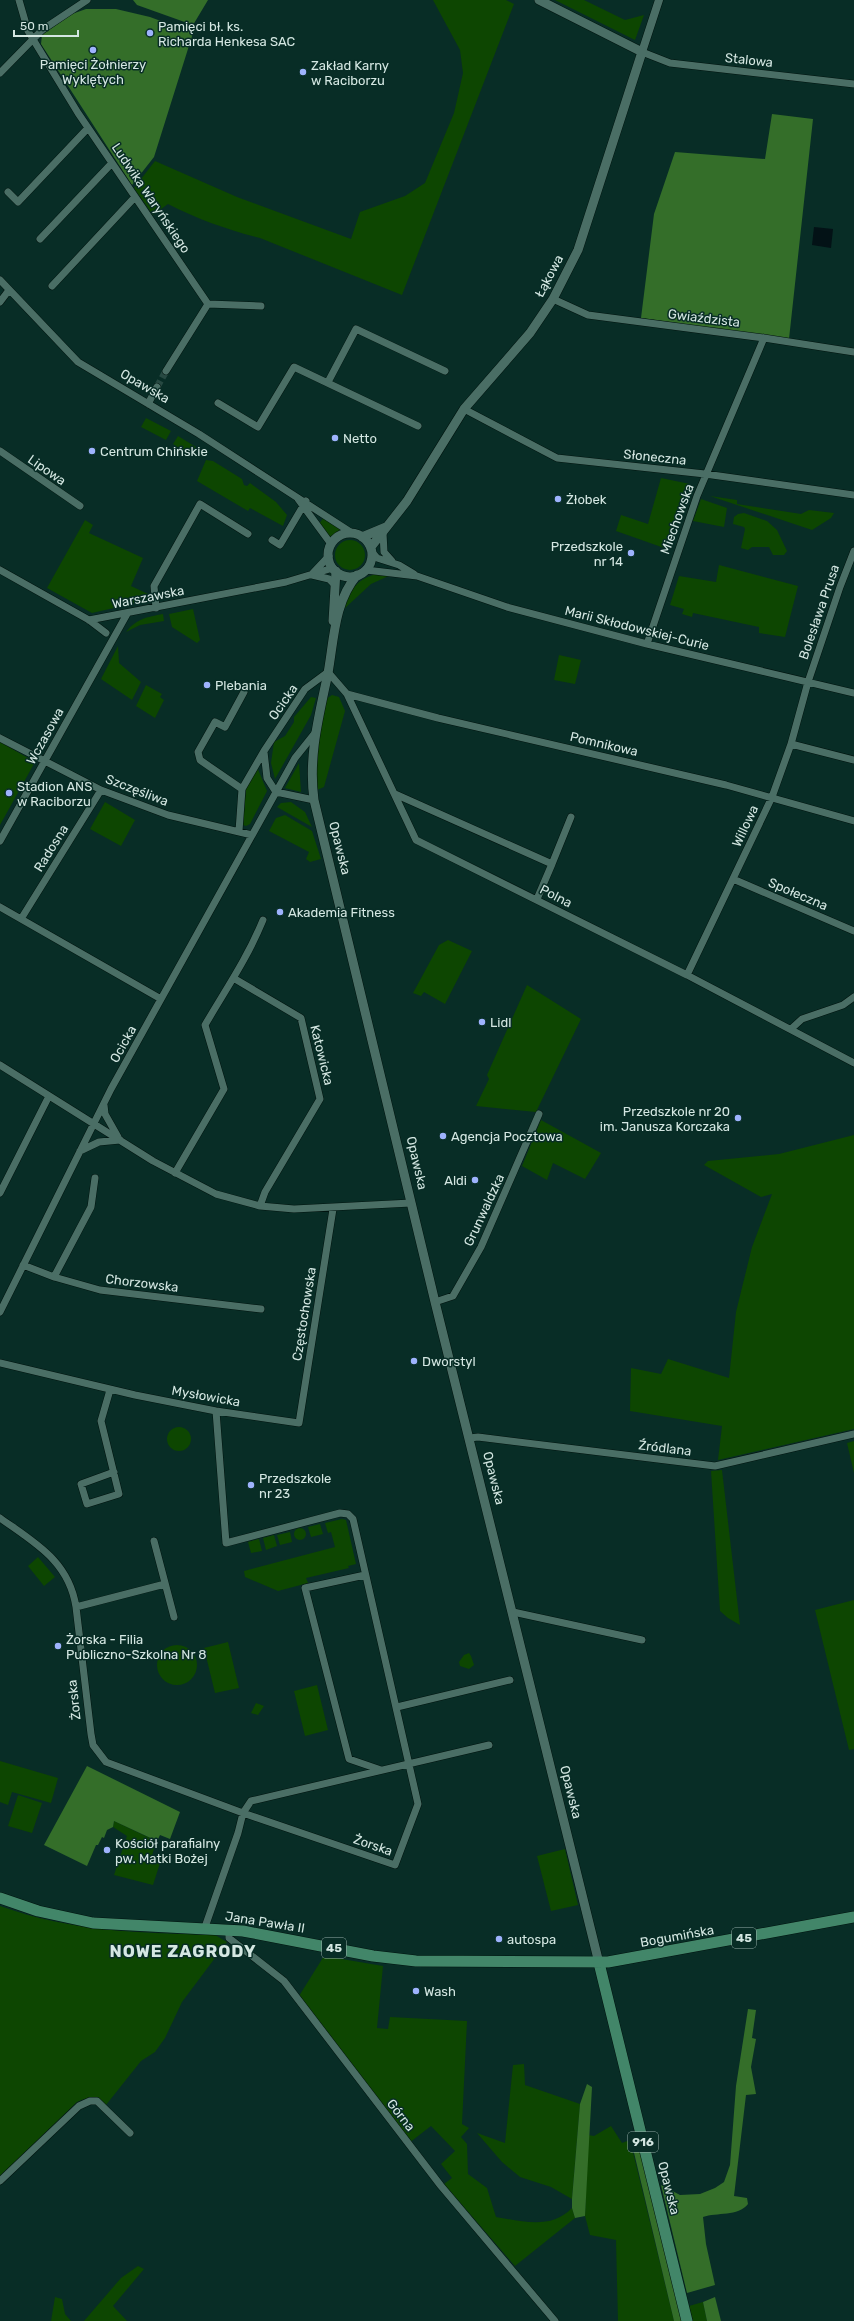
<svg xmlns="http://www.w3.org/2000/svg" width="854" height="2321" font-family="Rubik,sans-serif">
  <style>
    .green { fill: #0d4601 }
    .forest { fill: #346e29 }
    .water { fill: #031216 }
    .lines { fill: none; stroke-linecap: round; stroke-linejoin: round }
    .minor-tunnel { stroke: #274942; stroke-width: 7; stroke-dasharray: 7 3.5; stroke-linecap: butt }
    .minor-casing { stroke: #00140f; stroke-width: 8 }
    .tertiary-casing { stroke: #00140f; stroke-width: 9 }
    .secondary-casing { stroke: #00140f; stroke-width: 10 }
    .primary-casing { stroke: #00140f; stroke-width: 12 }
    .minor { stroke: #4a6e65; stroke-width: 7 }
    .tertiary { stroke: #4a6e65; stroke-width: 8 }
    .secondary { stroke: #4a6e65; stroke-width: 9 }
    .primary { stroke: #428669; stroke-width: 11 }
    .poi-dot { fill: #9eb3fd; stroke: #082d26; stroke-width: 1.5 }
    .labels { text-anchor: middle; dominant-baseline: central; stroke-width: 3; stroke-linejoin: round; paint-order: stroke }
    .shield { fill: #082d26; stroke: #97afaa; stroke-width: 1 }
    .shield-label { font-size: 12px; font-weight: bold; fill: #d4e7e2 }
    .poi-label { font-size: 13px; fill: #d4e7e2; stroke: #082d26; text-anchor: start }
    .street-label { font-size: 13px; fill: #d4e7e2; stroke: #082d26 }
    .district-label { font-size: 17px; font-weight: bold; letter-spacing: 1px; fill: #d4e7e2; stroke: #082d26 }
  </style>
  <rect width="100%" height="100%" fill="#082d26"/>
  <path class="green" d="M433,0h73l8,4 -112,291 -142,-57c-32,-8 -63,-19 -92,-34l-15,11 -19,-27 21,-27 82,36 114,42 9,-27 45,-16 20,-13 29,-70 9,-40 -3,-23z
    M555,0h29l41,20 19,-5 -9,25z
    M146,418l25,13 -5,9 -25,-13z
    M178,436l18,11 -5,9 -18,-12z
    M206,460l7,1 29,18 2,6 3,1 3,-3 26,19 11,13 -4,11 -33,-18 -2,3 -51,-30z
    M661,478l29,6 -23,65 -51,-18 5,-16 27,9z
    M710,496l27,4v4l64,10 8,-4 25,3 -3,5 -19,12z
    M701,499l26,9 -3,19 -31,-6z
    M744,513l23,8 10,9 10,21 -3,4h-11l-4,-8h-17l-4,3 -7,-2 4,-19 -1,-2 -11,-3 1,-7 4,-3z
    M324,517l18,13 -12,7 -11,-13z
    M85,520l8,5 -4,8 54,25 -12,28 17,8 1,6 -57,13 -45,-25z
    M335 555a15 15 0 1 1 30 0a15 15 0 1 1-30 0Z
    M719,565l79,21 -13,51 -26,-4v-6l-66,-14 -1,4 -10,-3 2,-5 -14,-4 9,-29 37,6z
    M382,573l11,1 -22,10 -27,25c6,-21 16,-33 38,-36z
    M193,609l7,31 -3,3 -25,-16 -3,-13z
    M163,614l1,7 -24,4 -14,7c10,-13 21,-15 37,-18z
    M118,646l1,17 22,19 -9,18 -31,-21z
    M559,655l22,5 -6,24 -21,-4z
    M146,685l16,9 -2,3 4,3 -9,18 -19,-12z
    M332,695l7,2 6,14 -21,76 -7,3 -1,-37 10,-54z
    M311,697l5,1 -5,17 -36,64 -4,-16 3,-21 11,-6 9,-14v-5z
    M0,742l35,20 -35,63z
    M299,763l2,29 -16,-4z
    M257,767l10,24 -17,33 -4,2 -3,-1 3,-37z
    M105,802l30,18 -14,26 -31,-17z
    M291,802l14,10 7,15 -35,-20 4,-4z
    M285,815l27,16 9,28 -11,3 -4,-3 3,-7 -40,-21 7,-13z
    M448,940l24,11 -27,53 -21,-12 -3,4 -8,-3 26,-48z
    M527,985l54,34 -45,93 -60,-6 13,-27 -2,-4z
    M541,1120l60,33 -16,26 -32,-16 -6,17 -25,-14z
    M854,1135v294l-136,31 4,-34 -92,-15 1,-43 30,6 7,-15 61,19 7,-66 16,-65 20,-53 -11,3 -57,-32 4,-4 71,-7z
    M167 1439a12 12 0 1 1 24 0a12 12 0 1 1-24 0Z
    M854,1441v32l-7,-30z
    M722,1470l18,155 -12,-7 -8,-7 -9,-140z
    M342,1519l4,1 10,44 -8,2 1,2 -43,10 2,5 -30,8 -33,-14 -1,-6 91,-24 -4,-15 -3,1 -3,-10z
    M320,1524l3,10 -12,3 -3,-10z
    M294 1534a6 6 0 1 1 12 0a6 6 0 1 1-12 0Z
    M290,1532l2,10 -12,3 -3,-10z
    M274,1535l3,11 -11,4 -3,-12z
    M259,1539l3,12 -11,2 -3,-11z
    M38,1557l17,20 -11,9 -16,-20z
    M854,1600v149l-5,1 -34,-140z
    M228,1642l11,46 -24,5 -11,-45z
    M157 1665a20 20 0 1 1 40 0a20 20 0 1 1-40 0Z
    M469,1653l2,3 3,9 -5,4 -9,-3 -1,-4 5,-7z
    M317,1685l11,45 -23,6 -11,-45z
    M256,1703l8,3 -6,9 -7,-2z
    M0,1761l58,17 -7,25 -39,-11 -4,13 -8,-3z
    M18,1795l24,8 -10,30 -24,-7z
    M114,1821l42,20 -4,15 9,4 -8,25 -39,-10 13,-39 -14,-9z
    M565,1849l13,56 -27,6 -14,-55z
    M0,1906c73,26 139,27 215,29l12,7 -45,60 -17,36 -10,14 -14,9 -35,44c-10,-7 -18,-9 -29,-3l-77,74z
    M324,1956l59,10 -6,62 11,1 2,-12 77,4 -5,103 7,4 -8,9 6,7 1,30 19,14 9,29c26,4 55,13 76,-9l3,10 -60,48 -71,-82 8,-6 -11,-14 14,-13 -24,-25 -22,17 -110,-147z
    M524,2064l1,21 55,19 -8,95 -21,-12 -31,-10 -18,-15 -25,-29 28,10 8,-78z
    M611,2126l11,17 8,-3 44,181h-56l-2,-81 -26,-5 -5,-19 3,-81 6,1z
    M138,2266l6,3 -31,37 14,15h-43l37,-43z
    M55,2297l7,2 3,15 6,7h-20z
    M703,2302l4,19h-15l-3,-15z"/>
  <path class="forest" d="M133,0h75l-15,25 -56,-20z
    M86,9h30l34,8 43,16 -39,124 -22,28 -91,-141 1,-9 30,-21z
    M772,114l41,5 -24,220 -148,-21 13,-104 21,-62 90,7z
    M87,1766l93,46 -10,27 -10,-4 -3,6 -43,-20 -1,6 -6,3 -3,8 -2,-1 -4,8h-2l-9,21 -43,-21z
    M748,2009l8,1 -4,28 4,1 -5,28 5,27 -10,1 -12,101 13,2 1,6c-10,13 -31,8 -45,13l3,27 9,41 -28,8 -26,-108 19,10 20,-1 15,-6 9,-6 6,-17 6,-79z
    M587,2084l5,3 -7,129 -10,2 -3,-10v-9l8,-95z
    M637,2139l46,182h-9l-43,-181z
    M715,2297l6,24h-14l-4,-19z"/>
  <path class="water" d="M814,227l19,2 -2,19 -19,-3z"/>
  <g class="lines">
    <path class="minor-tunnel" d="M157,387l9,-16"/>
    <g class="minor-casing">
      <path id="minor" d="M19,0l9,31 50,82 130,191 -42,67
        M642,52l28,11 184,21
        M0,73l42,-43 45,-30
        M8,192l10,10 70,-74
        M40,239l72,-76
        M0,280l78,82 121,72 153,99
        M52,286l83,-89
        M553,299l35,16 176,23 90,14
        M0,302l9,-12
        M208,304l53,2
        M328,382l28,-53 89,42
        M218,403l40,24 36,-60 124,59
        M148,404l9,-17
        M464,409l93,49 148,16 149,21
        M0,451l80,55
        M298,499l33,45
        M383,533l1,19 8,9
        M272,540l8,5 26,-44
        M372,552l5,6 22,7 15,9
        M0,570l89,50 17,13
        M366,570l51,6 90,31 140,37 207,49
        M313,573l16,-17
        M312,575l17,4 5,5
        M156,608l-2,-22 46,-82 48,30
        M89,620l197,-38 47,-14
        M647,644l50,-148 67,-158
        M347,694l91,24 288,67 128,36
        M0,738l101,52 67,25 84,20
        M791,744l63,16
        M264,752l3,26 9,14 38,8
        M242,789l-42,-29 -2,-8 17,-30 10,5 19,-35
        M395,794l157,70 -15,35
        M239,831l3,-42 22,-38 41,-62 23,-17 19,22 69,146 271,135 167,88
        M0,841l127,-227
        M552,864l19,-47
        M733,879l121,52
        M0,907l161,92
        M21,919l80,-129
        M687,975l85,-178 19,-53 17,-62 32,-95 14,-36
        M235,979l66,39 19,81 -55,93 -5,14
        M791,1029l11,-10 41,-14 11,-8
        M0,1065l153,96 63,33 44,12 34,3 117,-6
        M104,1105l1,9 13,23
        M80,1151l19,-9 21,-2
        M175,1173l49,-84 -19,-64c21,-36 42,-66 58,-105
        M0,1193l49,-97
        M23,1265l31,12 46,13 161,19
        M54,1277l37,-70 4,-29
        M435,1302l18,-6 28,-49 58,-133
        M0,1312l111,-223 184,-331 20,-25
        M0,1363l135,32 81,16 83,12 34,-214
        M110,1390l-9,31 18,73 -32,10 -6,-20 33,-12
        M470,1438l8,-1 237,29 139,-32
        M0,1518c35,25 69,43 76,89l15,127 2,11 13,17 137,51 152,52 23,-61 -65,-285 -5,-5 -8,-1 -114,30 -10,-132
        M154,1541l20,76
        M365,1575l-60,13 44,171 32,11
        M76,1607l89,-23
        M513,1612l129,28
        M397,1707l113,-27
        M205,1927l33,-94 5,-20 8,-12 238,-56
        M229,1929v9l55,43 157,205 114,135
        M0,2181l79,-75 11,-5h7l33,32"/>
    </g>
    <g class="tertiary-casing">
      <path id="tertiary" d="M642,52l17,-52"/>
    </g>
    <g class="secondary-casing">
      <path id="secondary" d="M328 555a22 22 0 1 1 44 0a22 22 0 1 1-44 0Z
        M362,537l24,-10
        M371,547l36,-46 57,-92 66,-76 23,-34 25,-49 64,-198 -103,-52
        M357,575c-23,27 -23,65 -29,98 -9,43 -20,83 -14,127l121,502 164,661
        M333,621l3,-50"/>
    </g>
    <g class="primary-casing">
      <path id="primary" d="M0,1898l38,13 55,12 150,8 130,25 43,5 192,1 246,-45
        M599,1963l88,358"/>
    </g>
    <use href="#minor" class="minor"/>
    <use href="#tertiary" class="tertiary"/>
    <use href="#secondary" class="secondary"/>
    <use href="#primary" class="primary"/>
  </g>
  <g class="poi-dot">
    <circle cx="150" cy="33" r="4"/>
    <circle cx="93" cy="50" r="4"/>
    <circle cx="303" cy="72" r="4"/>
    <circle cx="335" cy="438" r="4"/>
    <circle cx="92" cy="451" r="4"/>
    <circle cx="558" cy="499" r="4"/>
    <circle cx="631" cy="553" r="4"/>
    <circle cx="207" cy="685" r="4"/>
    <circle cx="9" cy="793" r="4"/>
    <circle cx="280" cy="912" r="4"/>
    <circle cx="482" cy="1022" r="4"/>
    <circle cx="738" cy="1118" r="4"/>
    <circle cx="443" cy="1136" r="4"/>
    <circle cx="475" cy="1180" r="4"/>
    <circle cx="414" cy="1361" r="4"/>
    <circle cx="251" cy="1485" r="4"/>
    <circle cx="58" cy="1646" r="4"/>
    <circle cx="107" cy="1850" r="4"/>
    <circle cx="499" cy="1939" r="4"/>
    <circle cx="416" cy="1991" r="4"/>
  </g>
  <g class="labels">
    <g class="shield">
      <rect x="732" y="1928" width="24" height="20" rx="3"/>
      <rect x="322" y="1938" width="24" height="20" rx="3"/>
      <rect x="628" y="2132" width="30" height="20" rx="3"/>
    </g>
    <g class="shield-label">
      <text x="744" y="1938">45</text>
      <text x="334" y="1948">45</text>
      <text x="643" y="2142">916</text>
    </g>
    <g class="poi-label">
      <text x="158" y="26">Pamięci bł. ks.<tspan x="158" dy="15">Richarda Henkesa SAC</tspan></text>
      <text x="93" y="64" text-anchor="middle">Pamięci Żołnierzy<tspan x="93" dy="15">Wyklętych</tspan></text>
      <text x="311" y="65">Zakład Karny<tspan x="311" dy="15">w Raciborzu</tspan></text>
      <text x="343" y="438">Netto</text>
      <text x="100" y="451">Centrum Chińskie</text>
      <text x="566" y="499">Żłobek</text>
      <text x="623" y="546" text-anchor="end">Przedszkole<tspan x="623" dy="15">nr 14</tspan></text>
      <text x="215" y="685">Plebania</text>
      <text x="17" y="786">Stadion ANS<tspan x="17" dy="15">w Raciborzu</tspan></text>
      <text x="288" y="912">Akademia Fitness</text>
      <text x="490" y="1022">Lidl</text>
      <text x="730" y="1111" text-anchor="end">Przedszkole nr 20<tspan x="730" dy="15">im. Janusza Korczaka</tspan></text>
      <text x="451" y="1136">Agencja Pocztowa</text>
      <text x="467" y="1180" text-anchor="end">Aldi</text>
      <text x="422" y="1361">Dworstyl</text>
      <text x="259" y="1478">Przedszkole<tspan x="259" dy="15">nr 23</tspan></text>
      <text x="66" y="1639">Żorska - Filia<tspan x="66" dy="15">Publiczno-Szkolna Nr 8</tspan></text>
      <text x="115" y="1843">Kościół parafialny<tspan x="115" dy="15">pw. Matki Bożej</tspan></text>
      <text x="507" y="1939">autospa</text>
      <text x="424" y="1991">Wash</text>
    </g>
    <g class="street-label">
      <text transform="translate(749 60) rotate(6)">Stalowa</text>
      <text transform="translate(151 198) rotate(56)">Ludwika Waryńskiego</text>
      <text transform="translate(549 276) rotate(-62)">Łąkowa</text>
      <text transform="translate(704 318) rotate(7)">Gwiaździsta</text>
      <text transform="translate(145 386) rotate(30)">Opawska</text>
      <text transform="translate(655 457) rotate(6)">Słoneczna</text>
      <text transform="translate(47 470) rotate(35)">Lipowa</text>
      <text transform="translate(677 519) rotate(-70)">Miechowska</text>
      <text transform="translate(148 597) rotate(-11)">Warszawska</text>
      <text transform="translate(819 612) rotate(-71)">Bolesława Prusa</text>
      <text transform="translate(637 628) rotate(14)">Marii Skłodowskiej-Curie</text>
      <text transform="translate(283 702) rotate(-55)">Ocicka</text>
      <text transform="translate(45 736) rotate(-61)">Wczasowa</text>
      <text transform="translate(604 744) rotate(13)">Pomnikowa</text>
      <text transform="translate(137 790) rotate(21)">Szczęśliwa</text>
      <text transform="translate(745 826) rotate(-65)">Willowa</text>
      <text transform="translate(51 848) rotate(-58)">Radosna</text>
      <text transform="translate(340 848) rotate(76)">Opawska</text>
      <text transform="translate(798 894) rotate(23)">Społeczna</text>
      <text transform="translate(556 896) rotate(27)">Polna</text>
      <text transform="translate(123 1044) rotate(-61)">Ocicka</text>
      <text transform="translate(322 1055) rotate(76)">Katowicka</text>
      <text transform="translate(417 1163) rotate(77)">Opawska</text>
      <text transform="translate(484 1210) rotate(-65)">Grunwaldzka</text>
      <text transform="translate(142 1283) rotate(7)">Chorzowska</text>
      <text transform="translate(304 1314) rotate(-81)">Częstochowska</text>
      <text transform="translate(206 1396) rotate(10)">Mysłowicka</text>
      <text transform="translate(665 1448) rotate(7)">Źródlana</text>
      <text transform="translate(494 1478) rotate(76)">Opawska</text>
      <text transform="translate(74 1700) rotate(-96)">Żorska</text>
      <text transform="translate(571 1792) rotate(76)">Opawska</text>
      <text transform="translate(373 1845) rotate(19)">Żorska</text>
      <text transform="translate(265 1922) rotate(9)">Jana Pawła II</text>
      <text transform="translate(677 1936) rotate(-10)">Bogumińska</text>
      <text transform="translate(401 2115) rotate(52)">Górna</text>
      <text transform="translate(669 2188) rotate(76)">Opawska</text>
    </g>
    <g class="district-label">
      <text x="183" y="1951">NOWE ZAGRODY</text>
    </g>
  </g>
  <path d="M14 30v6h64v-6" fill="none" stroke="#d4e7e2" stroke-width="2"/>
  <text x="20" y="30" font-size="12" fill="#d4e7e2" stroke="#082d26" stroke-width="3" paint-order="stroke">50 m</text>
</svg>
